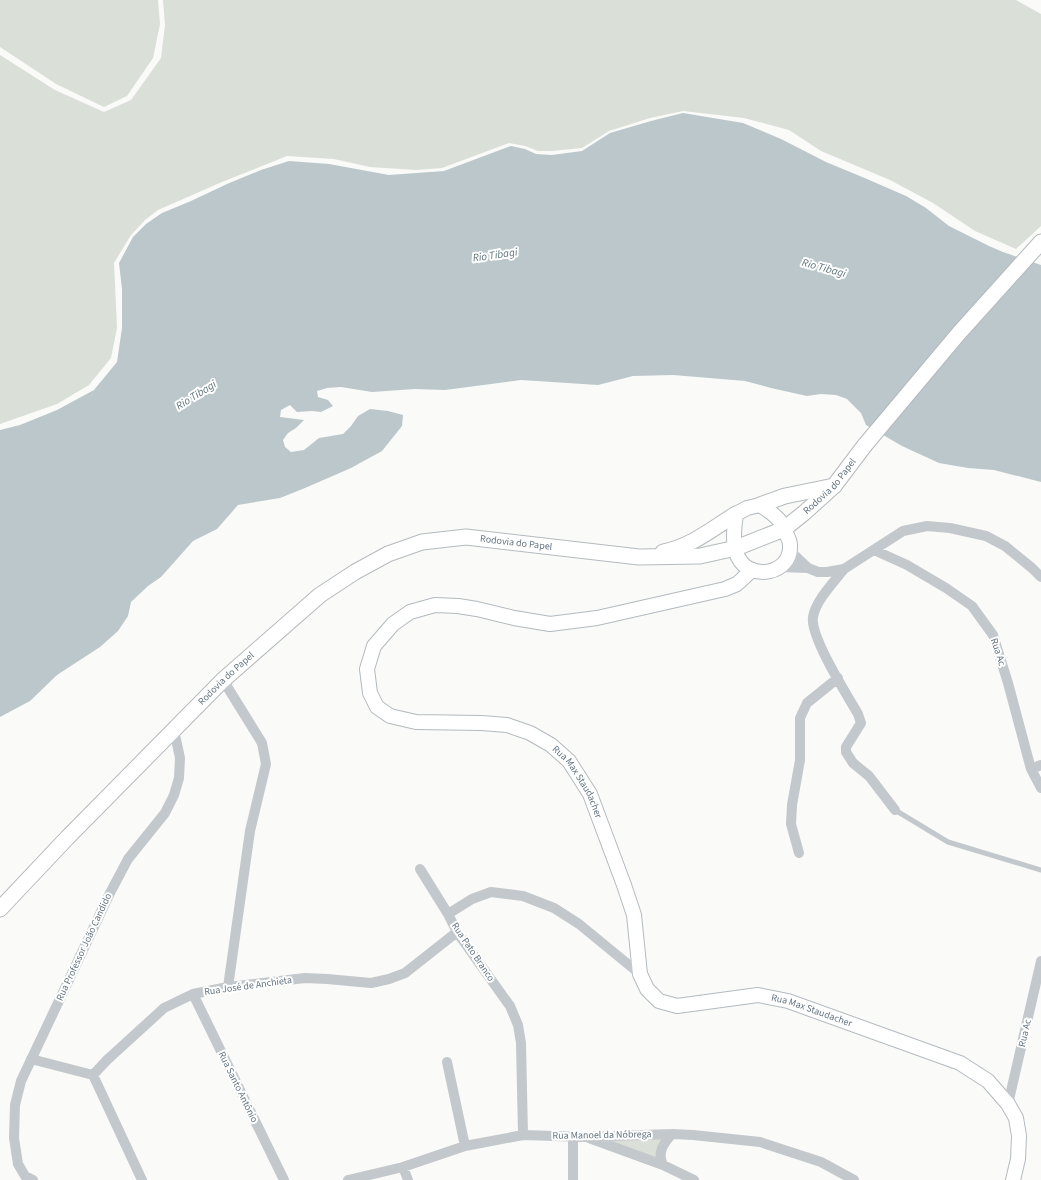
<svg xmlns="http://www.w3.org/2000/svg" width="1041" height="1180" font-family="'Source Sans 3',sans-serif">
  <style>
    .green { fill: #dadfd7 }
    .water { fill: #bbc7cb }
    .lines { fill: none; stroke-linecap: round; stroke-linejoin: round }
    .secondary-casing { stroke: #b3babf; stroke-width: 16 }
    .primary-casing { stroke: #b5babe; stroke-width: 17 }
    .lane { stroke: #c3c8cc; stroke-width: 5 }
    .street { stroke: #c3c8cc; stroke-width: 10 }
    .secondary { stroke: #fff; stroke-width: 14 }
    .primary { stroke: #fff; stroke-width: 15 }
    .labels { text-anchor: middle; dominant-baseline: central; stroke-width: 4; stroke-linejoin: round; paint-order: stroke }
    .street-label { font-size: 10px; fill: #657683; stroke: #fff }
    .water-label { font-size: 11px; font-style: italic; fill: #60757c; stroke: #fff }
  </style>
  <rect width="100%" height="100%" fill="#fafaf8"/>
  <path class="green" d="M0,0h158l2,24 -7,34 -26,38 -23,11 -48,-23 -56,-37z
    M163,0h853l25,14v212l-25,23 -41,-18 -42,-28 -43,-23 -69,-29 -32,-21 -45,-12 -61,-7 -33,7 -41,13 -27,17 -30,3h-14l-13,-5 -16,-3 -67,25 -26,2 -46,-3 -36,-8 -47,-3 -65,26 -64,28 -13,10 -14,15 -17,28 3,65 -6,30 -22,27 -32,19 -57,20v-369l55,35 49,22 27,-12 30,-42 4,-33z
    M593,1137l74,1 -11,22z"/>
  <path class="water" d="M683,113l60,10 38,16 45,23 41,17 39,17 20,12 23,18 40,20 14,6 38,13v217l-47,-12 -26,-2 -29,-5 -37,-17 -36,-21 -5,-12 -14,-14 -11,-4 -15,-1 -14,2 -36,-8 -26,-7 -72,-6 -40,1 -35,9 -77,-5 -76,10 -30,-1 -43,3 -31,-5 -14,1 -10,3 1,6 10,3 5,6 -12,6 -9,-1 -15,1 -7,-7 -9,5 -1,7 24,3 -8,8 -8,5 -5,7 2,7 6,5 13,-2 15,-12 24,-4 8,-8 7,-10 12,-7 18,2 15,4 -1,11 -20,25 -31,17 -46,20 -25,10 -42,7 -21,24 -24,12 -32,36 -13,9 -17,16 -3,14 -10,15 -18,16 -43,28 -27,26 -30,16v-287l20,-5 37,-15 37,-20 23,-28 5,-34v-39l-3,-26 14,-26 13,-13 16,-11 29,-12 36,-17 34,-14 28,-9 40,3 60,11 55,-4 67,-25 14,3 11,5 16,1 30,-4 28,-18 41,-12z"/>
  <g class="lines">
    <g class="secondary-casing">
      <g id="secondary">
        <path d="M760,505c6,4 14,9 19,15 2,2 3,6 4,8 3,6 7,11 7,17 2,29 -40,37 -52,12 -6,-13 -4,-29 -2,-43l11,-6z"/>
        <path id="s1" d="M752,570l-15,14 -12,5 -128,29 -47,6 -36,-6 -37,-9 -19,-3 -23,-1 -25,7 -17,12 -19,22 -7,23 3,24 7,14 13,9 26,6 65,1 26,2 23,8 21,12 18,16 21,33 34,91 10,30 6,59 7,15 12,12 18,5 81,-11 30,6 172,62 28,18 20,23 8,14 3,18 -1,23 -5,21"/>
      </g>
    </g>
    <g class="primary-casing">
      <g id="primary">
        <path d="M760,505l25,-9 49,-10"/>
        <path d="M663,552c29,-6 49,-23 73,-38"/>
        <path id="s2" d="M0,909l67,-71 156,-158 97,-85 35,-23 33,-18 34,-12 44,-5 173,20 61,-1 36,-8 48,-19 20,-16 30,-27 31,-41 94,-112 82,-91"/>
      </g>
    </g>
    <path class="lane" d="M895,810l53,32 93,28"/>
    <path class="street" d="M874,550l33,15 39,23 26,18 21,29 15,48 23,86 10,19
      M790,551l18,17
      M779,567l29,1 10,4h9l17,-3 59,-38 24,-5 23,2 36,8 19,10 27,22 9,9
      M844,569c-10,13 -28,31 -31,48 -3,20 34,78 45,97l3,9 -15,24v5l7,11 16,13 26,34
      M223,680l39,63 4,21 -16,67 -22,156
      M1031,769l10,-4
      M799,853l-8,-29 1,-19 8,-45v-42l7,-15 31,-25
      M420,869l28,45
      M193,994l91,186
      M31,1059l62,16 14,-15 57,-52 29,-14 35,-7 77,-9 22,1 44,4 18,-4 16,-6 52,-41
      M447,1062l18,84
      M93,1075l49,105
      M1008,1104l33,-143
      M523,1135l-2,-92 -3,-18 -8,-19 -53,-74 -9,-18 24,-15 19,-7 32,4 31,12 25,16 61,50
      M573,1137v43
      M589,1138l74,27 31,15
      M663,1165c-6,-12 0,-21 9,-31
      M403,1167l5,13
      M33,1180l-8,-4 -7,-12 -4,-26 1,-33 6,-24 89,-188 18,-34 37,-46 9,-18 5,-17 1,-20 -6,-28
      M348,1180l55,-13 62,-21 58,-11 62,2 87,-3 21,1 67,7 61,20 33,18"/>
    <use href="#secondary" class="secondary"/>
    <use href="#primary" class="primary"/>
  </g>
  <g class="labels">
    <g class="street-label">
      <text stroke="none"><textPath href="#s2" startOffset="995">Rodovia do Papel</textPath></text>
      <text stroke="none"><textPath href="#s2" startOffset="659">Rodovia do Papel</textPath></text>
      <text transform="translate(998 652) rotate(72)">Rua Ac</text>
      <text stroke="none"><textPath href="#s2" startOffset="323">Rodovia do Papel</textPath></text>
      <text stroke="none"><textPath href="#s1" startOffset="697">Rua Max Staudacher</textPath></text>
      <text transform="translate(84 947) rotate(-65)">Rua Professor João Candido</text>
      <text transform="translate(473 952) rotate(56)">Rua Pato Branco</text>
      <text transform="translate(248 986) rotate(-8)">Rua José de Anchieta</text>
      <text stroke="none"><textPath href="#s1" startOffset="1092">Rua Max Staudacher</textPath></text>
      <text transform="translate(1025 1033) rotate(-77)">Rua Ac</text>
      <text transform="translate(238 1087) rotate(64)">Rua Santo Antônio</text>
      <text transform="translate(602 1135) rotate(-1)">Rua Manoel da Nóbrega</text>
    </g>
    <g class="water-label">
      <text transform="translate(495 255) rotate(-8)">Rio Tibagi</text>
      <text transform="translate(824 268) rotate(15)">Rio Tibagi</text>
      <text transform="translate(196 395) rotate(-32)">Rio Tibagi</text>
    </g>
  </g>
</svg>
